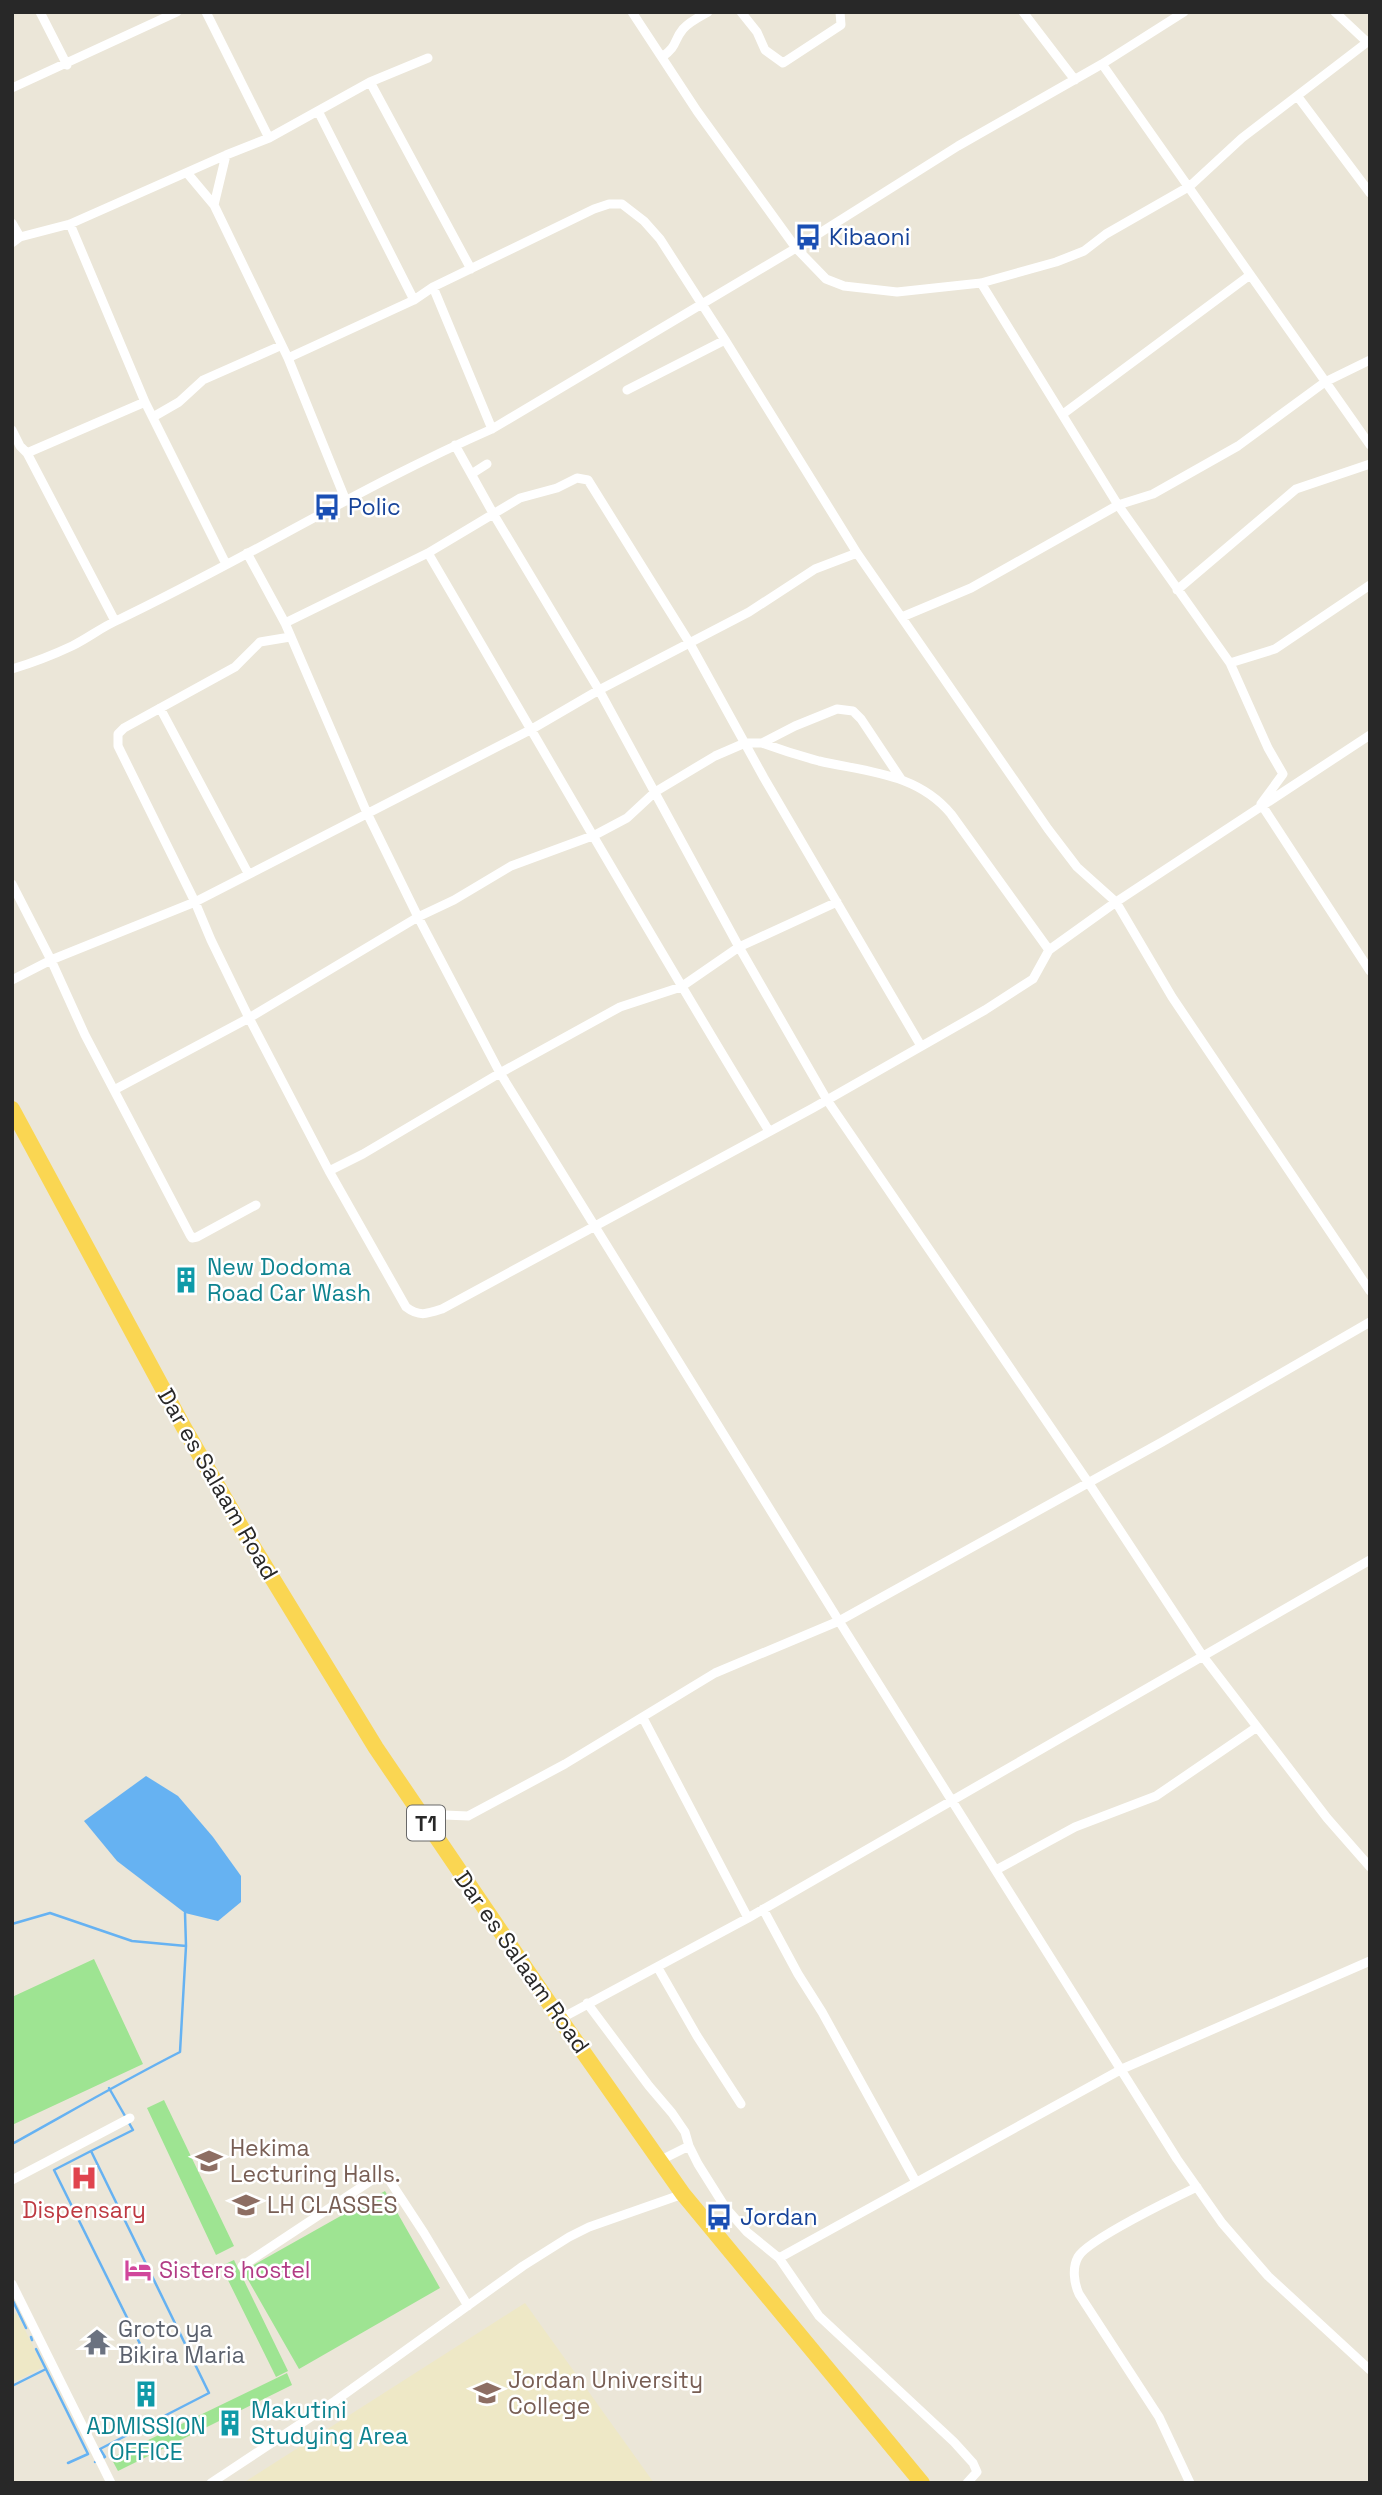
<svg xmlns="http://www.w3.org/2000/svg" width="1382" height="2495" font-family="'Space Grotesk',sans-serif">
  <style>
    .education { fill: #eee8c6 }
    .green { fill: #9ee492 }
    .water { fill: #66b2f2 }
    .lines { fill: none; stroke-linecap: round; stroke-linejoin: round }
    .stream { stroke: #66b2f2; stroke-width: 2.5 }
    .minor { stroke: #fff; stroke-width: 9 }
    .trunk { stroke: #fad652; stroke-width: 16 }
    .labels { text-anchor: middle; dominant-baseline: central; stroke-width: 5; stroke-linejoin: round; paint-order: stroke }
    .shield { fill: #fff; stroke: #686868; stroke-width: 2 }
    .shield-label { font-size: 21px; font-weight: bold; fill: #282828 }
    .transit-label { font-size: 23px; fill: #164399; stroke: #fff; text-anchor: start }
    .culture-label { font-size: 23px; fill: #0d838f; stroke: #fff; text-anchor: start }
    .street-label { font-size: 23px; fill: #282828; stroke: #fff }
    .education-label { font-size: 23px; fill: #785e54; stroke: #fff; text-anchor: start }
    .health-label { font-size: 23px; fill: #be3a42; stroke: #fff }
    .hotel-label { font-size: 23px; fill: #b23c85; stroke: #fff; text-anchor: start }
    .worship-label { font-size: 23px; fill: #5b616d; stroke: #fff; text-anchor: start }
  </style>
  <rect width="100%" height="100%" fill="#ebe6d8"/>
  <path class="education" d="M525,2303l129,180h-411z
    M17,2313l26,54 -31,16v-67z"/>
  <path class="green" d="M94,1959l49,105 -131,61v-128z
    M164,2100l70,146 -18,9 -69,-147z
    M385,2191l55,97 -141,81 -56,-98z
    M234,2260l54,111 -12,6 -55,-111z
    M287,2373l5,12 -174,86 -7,-13z"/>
  <path class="water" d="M146,1776l32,20 35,41 28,39v26l-23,19 -33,-8 -68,-52 -33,-40z"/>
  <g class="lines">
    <path class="stream" d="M12,1924l38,-11 82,28 54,5 -1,-33
      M12,2144c56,-31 111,-63 168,-92l6,-106
      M91,2151l-37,19 92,186
      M12,2299l14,29
      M31,2337l1,3
      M36,2349l52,105 -20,9
      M12,2386l34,-17
      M95,2462l10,-5 -5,-8 109,-56 -118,-242 42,-21 -24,-42"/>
    <path class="minor" d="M40,12l27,53
      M206,12l63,126
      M632,12l65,99 99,137 30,31 18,7 53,6 84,-9 75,-21 28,-11 22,-17 84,-48 52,-48 128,-98
      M741,12l16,20 8,18 18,13 58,-38 -1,-13
      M1023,12l52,68
      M1335,12l32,30
      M662,57c16,-11 11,-16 21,-28 6,-7 16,-12 25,-17
      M1102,64l268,381
      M370,82l101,187
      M12,88l165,-76
      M1298,97l72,96
      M318,111l96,189
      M188,174l26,31 74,153 58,143
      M214,205l12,-50
      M12,223l8,14
      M70,224l75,178 81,162
      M12,243l8,-6 50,-13 156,-69 43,-17 101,-56 58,-24
      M981,283l137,222 112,158 38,85 15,26 -22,30 109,167
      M433,287l59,142
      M288,358l126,-58 19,-13 161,-78 15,-5h13l22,17 16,18 65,101 132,213 191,276 29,38 39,35 56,95 198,294
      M627,390l98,-50
      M1063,414l187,-139
      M153,417l26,-15 24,-22 77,-34
      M12,430l8,16 7,7 88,168
      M455,445l39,70 105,175 140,257 88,153 261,382 114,173 125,163 43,49
      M27,453l118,-51
      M473,473l14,-9
      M247,553l38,70 82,190 51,104 82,156 339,548 338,538 45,64 46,53 102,94
      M428,553c113,193 224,387 341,578
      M1177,590l119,-101 74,-25
      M902,617l69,-29 147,-83 35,-11 85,-48 87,-64 45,-22
      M285,623l143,-70 92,-55 37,-10 20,-10 11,2 101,162 75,136 157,268
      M290,637l-30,5 -25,25 -111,61 -6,6v12l77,156 16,38 38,78 80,153 77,136c13,10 21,7 36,2l371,-201 172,-98 48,-31 16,-29 67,-48 254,-167
      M1230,663l45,-14 95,-64
      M12,669c20,-6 41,-14 60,-23 16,-8 30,-19 46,-26 126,-60 246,-135 374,-191l304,-181 162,-102 144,-82 82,-52
      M160,708l88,165
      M762,743c19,7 38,13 57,18 48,11 98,12 132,53l98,136
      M12,884l39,76 34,75 105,200 2,3 5,-1 59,-32
      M12,980l39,-20 144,-58 337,-173 67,-39 150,-78 66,-43 42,-16
      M114,1090l135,-72 169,-101 36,-17 57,-34 84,-31 32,-17 28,-26 60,-36 30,-13h17l33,-17 42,-17 16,2 8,8 40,60
      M329,1171l34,-17 137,-81 120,-66 61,-20 58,-40 98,-45
      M643,1718l105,200
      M421,1814l47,2 97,-52 150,-91 124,-52 323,-179 208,-120
      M996,1870l79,-43 81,-31 101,-69
      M763,1909l35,65 24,38 94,170
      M658,1968l39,68 44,68
      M587,2003l62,83 23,27 13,19 4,14 9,18 27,43 22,25 32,26 40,58 135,126 19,21 4,9 -10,11
      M560,2019l188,-101 622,-358
      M661,2160l28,-14
      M12,2180l118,-62
      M779,2258l343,-189 248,-108
      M242,2266l142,-94 40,61 44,73
      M12,2284l99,199
      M211,2483l124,-82 188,-135 46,-29 20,-10 94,-33
      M1190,2483l-31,-66 -80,-123c-5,-11 -7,-26 -1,-37 9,-17 98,-60 119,-70"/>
    <path class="trunk" d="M12,1109l171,317 61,106 132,216 184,271 123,175 239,289"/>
  </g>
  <defs>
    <g id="bus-bare" transform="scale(2.1)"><path d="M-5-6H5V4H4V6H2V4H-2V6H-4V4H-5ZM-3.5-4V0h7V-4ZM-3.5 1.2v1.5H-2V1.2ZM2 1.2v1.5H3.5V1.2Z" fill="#1a4fb4" stroke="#fff" stroke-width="2.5" paint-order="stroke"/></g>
    <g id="building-bare" transform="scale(2.1)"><path d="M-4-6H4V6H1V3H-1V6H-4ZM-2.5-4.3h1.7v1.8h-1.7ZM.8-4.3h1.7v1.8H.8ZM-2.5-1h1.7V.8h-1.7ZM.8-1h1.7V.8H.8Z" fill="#0f9aa8" stroke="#fff" stroke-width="2.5" paint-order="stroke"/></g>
    <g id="university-bare" transform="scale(2.1)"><path d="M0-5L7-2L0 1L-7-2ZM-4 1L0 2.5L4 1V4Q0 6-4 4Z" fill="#8d6e63" stroke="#fff" stroke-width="2.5" paint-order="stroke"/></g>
    <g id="hospital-bare" transform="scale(2.1)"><path d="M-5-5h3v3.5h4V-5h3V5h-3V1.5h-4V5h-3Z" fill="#e0444e" stroke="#fff" stroke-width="2.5" paint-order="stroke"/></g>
    <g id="hotel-bare" transform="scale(2.1)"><path d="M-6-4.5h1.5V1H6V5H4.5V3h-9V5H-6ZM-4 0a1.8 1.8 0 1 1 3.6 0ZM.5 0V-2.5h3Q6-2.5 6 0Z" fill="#d1479c" stroke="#fff" stroke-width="2.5" paint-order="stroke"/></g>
    <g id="temple-bare" transform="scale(2.1)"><path d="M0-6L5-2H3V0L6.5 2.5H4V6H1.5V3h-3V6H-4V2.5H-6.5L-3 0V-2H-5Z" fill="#6b7280" stroke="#fff" stroke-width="2.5" paint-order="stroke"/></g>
  </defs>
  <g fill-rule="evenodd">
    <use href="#bus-bare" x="808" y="237"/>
    <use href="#bus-bare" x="327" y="507"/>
    <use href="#building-bare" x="186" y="1280"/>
    <use href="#university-bare" x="209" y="2161"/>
    <use href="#hospital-bare" x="84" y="2178"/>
    <use href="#university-bare" x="246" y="2205"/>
    <use href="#bus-bare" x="719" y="2217"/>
    <use href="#hotel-bare" x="138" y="2270"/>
    <use href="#temple-bare" x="97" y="2342"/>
    <use href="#university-bare" x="487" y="2393"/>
    <use href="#building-bare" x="146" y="2394"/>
    <use href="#building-bare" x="230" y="2423"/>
  </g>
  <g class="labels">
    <rect class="shield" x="407" y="1805.5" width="38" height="35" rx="5"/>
    <g class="shield-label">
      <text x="426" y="1823">T1</text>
    </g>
    <g class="transit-label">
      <text x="829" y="237">Kibaoni</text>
      <text x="348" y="507">Polic</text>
      <text x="740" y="2217">Jordan</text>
    </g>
    <g class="culture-label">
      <text x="207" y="1267">New Dodoma<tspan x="207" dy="26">Road Car Wash</tspan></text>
      <text x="251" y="2410">Makutini<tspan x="251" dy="26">Studying Area</tspan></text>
      <text x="146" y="2426" text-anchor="middle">ADMISSION<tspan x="146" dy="26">OFFICE</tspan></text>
    </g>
    <g class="street-label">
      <text transform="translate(218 1484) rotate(60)">Dar es Salaam Road</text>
      <text transform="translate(522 1962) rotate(55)">Dar es Salaam Road</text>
    </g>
    <g class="education-label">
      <text x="230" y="2148">Hekima<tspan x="230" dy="26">Lecturing Halls.</tspan></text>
      <text x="267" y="2205">LH CLASSES</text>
      <text x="508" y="2380">Jordan University<tspan x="508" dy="26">College</tspan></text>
    </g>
    <g class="health-label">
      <text x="84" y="2210">Dispensary</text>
    </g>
    <g class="hotel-label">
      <text x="159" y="2270">Sisters hostel</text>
    </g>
    <g class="worship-label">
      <text x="118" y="2329">Groto ya<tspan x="118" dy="26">Bikira Maria</tspan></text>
    </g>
  </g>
  <rect width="1382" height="2495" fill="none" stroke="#282828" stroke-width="28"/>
</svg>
